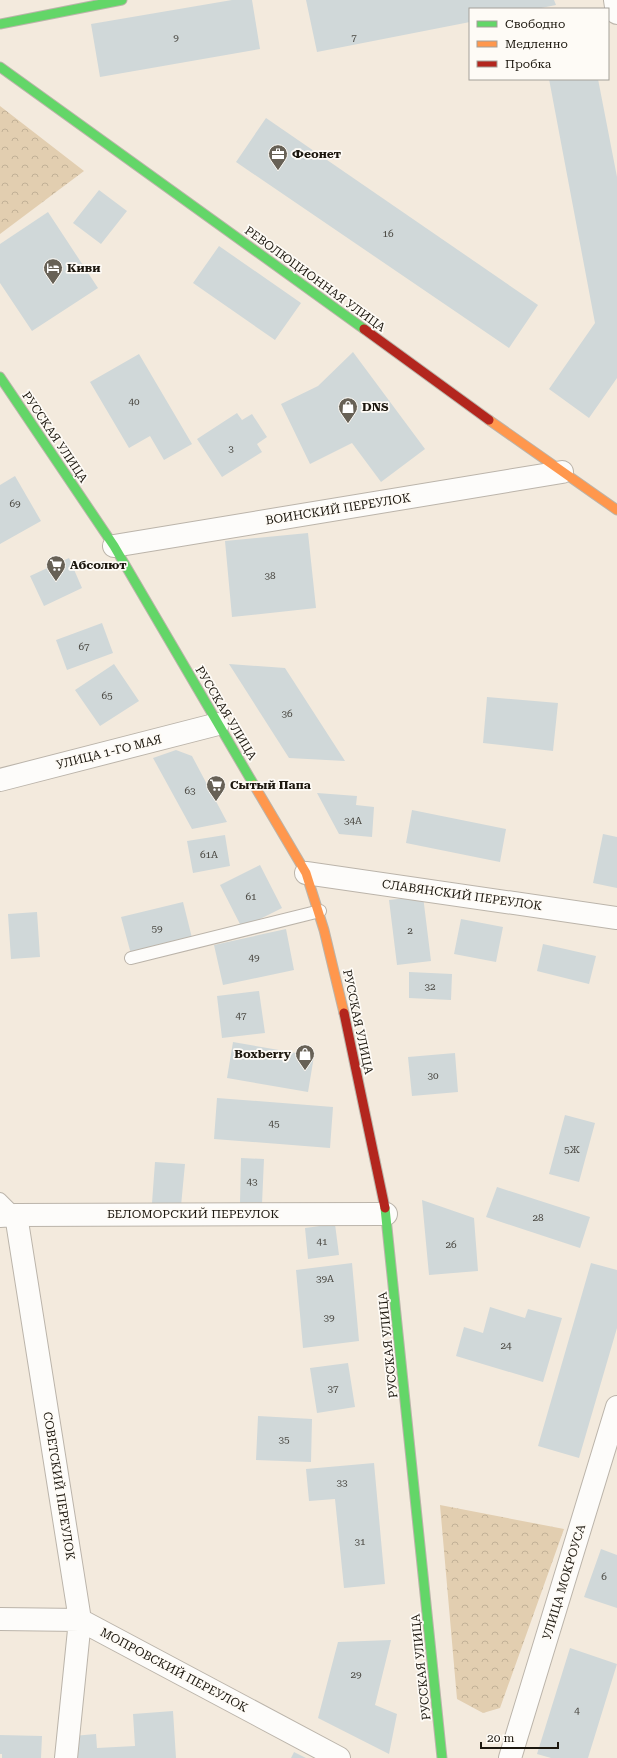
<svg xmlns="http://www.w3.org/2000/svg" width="617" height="1758" font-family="'Roboto Serif',serif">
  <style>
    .park { fill: url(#park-crowns) }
    .building { fill: #d0d8d9 }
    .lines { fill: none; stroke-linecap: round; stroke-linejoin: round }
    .lane-casing { stroke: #bbb4aa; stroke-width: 14 }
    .street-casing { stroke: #bbb4aa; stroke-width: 24 }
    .fast-casing { stroke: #bbb4aa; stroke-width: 11 }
    .slow-casing { stroke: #bbb4aa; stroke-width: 11 }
    .jam-casing { stroke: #bbb4aa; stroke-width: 11 }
    .lane { stroke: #fdfcfa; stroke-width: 12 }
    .street { stroke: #fdfcfa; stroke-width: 22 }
    .fast { stroke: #63d668; stroke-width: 9 }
    .slow { stroke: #ff974d; stroke-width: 9 }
    .jam { stroke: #b3261e; stroke-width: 9 }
    .labels { text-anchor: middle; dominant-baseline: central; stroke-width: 3.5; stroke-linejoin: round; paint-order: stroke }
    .number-label { font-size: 10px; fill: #494741 }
    .poi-label { font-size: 12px; font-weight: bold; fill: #1c170e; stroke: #fefbf6; text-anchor: start }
    .street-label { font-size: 12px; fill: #1c170e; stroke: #fefbf6 }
  </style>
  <defs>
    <pattern id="park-crowns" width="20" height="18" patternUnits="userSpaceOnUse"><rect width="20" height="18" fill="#e2ceb0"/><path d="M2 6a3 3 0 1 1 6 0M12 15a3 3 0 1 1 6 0" fill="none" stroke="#c1b096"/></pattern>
  </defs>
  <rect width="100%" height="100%" fill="#f3eadd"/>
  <path class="park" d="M0,106l84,65 -84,63z
    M440,1505l124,24 -64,179 -17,5 -26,-14z"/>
  <path class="building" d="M232,0h20l8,49 -160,28 -9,-53z
    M306,0h248l2,5 -20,4h-66v13l-153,30z
    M549,79h49l19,98v201l-28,40 -40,-29 46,-66z
    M266,118l272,187 -29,43 -273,-186z
    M99,190l28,21 -26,33 -28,-21z
    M48,212l50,76 -66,43 -32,-48v-39z
    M219,246l82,57 -26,37 -82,-57z
    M353,352l72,97 -44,33 -29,-39 -42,21 -29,-60 37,-18z
    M139,354l53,90 -28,16 -14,-24 -21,12 -39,-66z
    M237,413l5,7 10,-6 15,23 -10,7 5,8 -40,25 -25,-38z
    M15,476l26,45 -41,23v-59z
    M308,533l8,75 -84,9 -7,-76z
    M69,558l13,30 -38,18 -14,-30z
    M102,623l11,30 -46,17 -11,-30z
    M114,664l25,37 -39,25 -25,-36z
    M229,664l56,4 60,93 -56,-3z
    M487,697l71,6 -5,48 -70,-8z
    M176,750l16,6 35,66 -35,7 -39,-71z
    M317,793l40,3 -1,9 18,2 -2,30 -33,-3z
    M412,810l94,19 -6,33 -94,-19z
    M603,834l14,3v51l-24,-5z
    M225,835l5,31 -37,7 -6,-32z
    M260,865l22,43 -40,20 -22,-43z
    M423,896l8,65 -34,4 -8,-65z
    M183,902l9,36 -61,16 -10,-37z
    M37,912l3,45 -29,2 -3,-45z
    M461,919l42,8 -7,35 -42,-8z
    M286,929l8,41 -71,15 -9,-40z
    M543,944l53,12 -7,28 -52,-13z
    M409,972l43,2 -1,26 -42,-2z
    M259,991l6,42 -43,5 -5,-42z
    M233,1042l81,14 -6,36 -81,-14z
    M455,1053l3,39 -46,4 -4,-39z
    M217,1098l116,9 -3,41 -116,-9z
    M565,1115l30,8 -16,59 -30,-8z
    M241,1158l23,1 -2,45 -22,-1z
    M155,1162l30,2 -4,42 -29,-3z
    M497,1187l93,30 -10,31 -94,-31z
    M422,1200l52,18 4,53 -49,4z
    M335,1224l4,31 -31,4 -3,-31z
    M352,1263l7,78 -56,7 -7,-78z
    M591,1263l26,7v58l-38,130 -41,-12z
    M490,1307l35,11 3,-9 34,9 -19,64 -87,-26 8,-29 19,6z
    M348,1363l7,44 -38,6 -7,-45z
    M258,1416l54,3 -1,43 -55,-2z
    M374,1463l11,121 -41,4 -9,-89 -26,2 -3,-32z
    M601,1549l16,6v53l-33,-11z
    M391,1640l-16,65 22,9 -8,40 -71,-36 20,-76z
    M570,1648l47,16 -29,94h-37l-14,-4z
    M173,1711l3,47h-101l-2,-22 23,-2 1,14 38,-2 -2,-32z
    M0,1735l42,1 -1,22h-39v-4h-2z
    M294,1752l12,6h-15z"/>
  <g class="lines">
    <g class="lane-casing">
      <path id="lane" d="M131,958l189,-47
        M0,1199l16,16"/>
    </g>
    <g class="street-casing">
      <path id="street" d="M615,0l2,13
        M114,546l448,-74
        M0,780l218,-56
        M306,873l311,45
        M16,1215l64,405 -14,138
        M0,1216l16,-1 370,-1
        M0,1619l80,1 259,138
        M510,1758l107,-351"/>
    </g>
    <g class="fast-casing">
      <path id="fast" d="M0,24l122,-24
        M0,67l364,262
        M0,377l114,169 140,239
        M385,1208l57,550"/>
    </g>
    <g class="slow-casing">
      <path id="slow" d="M489,420l128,90
        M254,785l52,88 18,57 20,83"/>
    </g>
    <g class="jam-casing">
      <path id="jam" d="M364,329l125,91
        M344,1013l41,195"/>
    </g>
    <use href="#lane" class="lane"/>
    <use href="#street" class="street"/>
    <use href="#fast" class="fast"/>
    <use href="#slow" class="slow"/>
    <use href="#jam" class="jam"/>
  </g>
  <defs>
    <g id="office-pin" transform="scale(1)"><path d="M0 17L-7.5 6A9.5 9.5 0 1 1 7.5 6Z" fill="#676156" stroke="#fefbf6"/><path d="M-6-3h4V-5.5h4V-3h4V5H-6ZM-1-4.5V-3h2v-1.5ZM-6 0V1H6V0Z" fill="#fff"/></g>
    <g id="hotel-pin" transform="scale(1)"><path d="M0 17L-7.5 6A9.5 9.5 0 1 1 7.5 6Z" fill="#676156" stroke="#fefbf6"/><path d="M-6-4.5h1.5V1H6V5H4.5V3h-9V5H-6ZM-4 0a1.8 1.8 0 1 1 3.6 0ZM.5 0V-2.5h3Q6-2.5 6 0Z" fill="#fff"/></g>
    <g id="shop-pin" transform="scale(1)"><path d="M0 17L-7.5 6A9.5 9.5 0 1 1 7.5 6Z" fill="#676156" stroke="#fefbf6"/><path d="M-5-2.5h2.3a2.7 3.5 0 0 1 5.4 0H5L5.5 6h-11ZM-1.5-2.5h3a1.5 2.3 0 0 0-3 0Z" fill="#fff"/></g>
    <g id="supermarket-pin" transform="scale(1)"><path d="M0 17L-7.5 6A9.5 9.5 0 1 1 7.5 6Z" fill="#676156" stroke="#fefbf6"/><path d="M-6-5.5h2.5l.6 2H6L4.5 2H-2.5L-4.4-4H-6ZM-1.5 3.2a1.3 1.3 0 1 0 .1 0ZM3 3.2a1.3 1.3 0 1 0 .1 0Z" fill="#fff"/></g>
  </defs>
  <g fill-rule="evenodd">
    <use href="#office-pin" x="278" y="154"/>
    <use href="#hotel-pin" x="53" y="268"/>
    <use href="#shop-pin" x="348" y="407"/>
    <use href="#supermarket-pin" x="56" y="565"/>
    <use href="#supermarket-pin" x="216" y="785"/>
    <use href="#shop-pin" x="305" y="1054"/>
  </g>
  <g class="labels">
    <g class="number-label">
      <text x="176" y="37">9</text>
      <text x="354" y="37">7</text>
      <text x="388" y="233">16</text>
      <text x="134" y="401">40</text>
      <text x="231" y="448">3</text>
      <text x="15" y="503">69</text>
      <text x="270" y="575">38</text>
      <text x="84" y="646">67</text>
      <text x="107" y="695">65</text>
      <text x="287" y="713">36</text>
      <text x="190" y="790">63</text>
      <text x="353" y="820">34А</text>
      <text x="209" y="854">61А</text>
      <text x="251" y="896">61</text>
      <text x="157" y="928">59</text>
      <text x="410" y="930">2</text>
      <text x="254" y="957">49</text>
      <text x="430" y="986">32</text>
      <text x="241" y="1015">47</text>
      <text x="433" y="1075">30</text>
      <text x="274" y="1123">45</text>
      <text x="572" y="1149">5Ж</text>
      <text x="252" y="1181">43</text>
      <text x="538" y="1217">28</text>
      <text x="322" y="1241">41</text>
      <text x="451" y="1244">26</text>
      <text x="325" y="1278">39А</text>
      <text x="329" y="1317">39</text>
      <text x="506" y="1345">24</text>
      <text x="333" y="1388">37</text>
      <text x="284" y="1439">35</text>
      <text x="342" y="1482">33</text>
      <text x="360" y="1541">31</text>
      <text x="604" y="1576">6</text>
      <text x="356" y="1674">29</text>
      <text x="577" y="1710">4</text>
    </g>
    <g class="poi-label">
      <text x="292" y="154">Феонет</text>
      <text x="67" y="268">Киви</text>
      <text x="362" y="407">DNS</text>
      <text x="70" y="565">Абсолют</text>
      <text x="230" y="785">Сытый Папа</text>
      <text x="291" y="1054" text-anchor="end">Boxberry</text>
    </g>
    <g class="street-label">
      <text transform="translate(315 279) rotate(36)">РЕВОЛЮЦИОННАЯ УЛИЦА</text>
      <text transform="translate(55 437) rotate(56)">РУССКАЯ УЛИЦА</text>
      <text transform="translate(338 509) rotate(-9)">ВОИНСКИЙ ПЕРЕУЛОК</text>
      <text transform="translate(226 713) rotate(59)">РУССКАЯ УЛИЦА</text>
      <text transform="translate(109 752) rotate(-14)">УЛИЦА 1-ГО МАЯ</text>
      <text transform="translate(462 895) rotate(8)">СЛАВЯНСКИЙ ПЕРЕУЛОК</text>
      <text transform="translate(358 1022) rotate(78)">РУССКАЯ УЛИЦА</text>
      <text x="193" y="1214">БЕЛОМОРСКИЙ ПЕРЕУЛОК</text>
      <text transform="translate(388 1345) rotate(-96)">РУССКАЯ УЛИЦА</text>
      <text transform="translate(59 1486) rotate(81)">СОВЕТСКИЙ ПЕРЕУЛОК</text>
      <text transform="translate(564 1582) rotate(-73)">УЛИЦА МОКРОУСА</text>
      <text transform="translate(421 1667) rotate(-96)">РУССКАЯ УЛИЦА</text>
      <text transform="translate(174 1670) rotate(28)">МОПРОВСКИЙ ПЕРЕУЛОК</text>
    </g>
  </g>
  <rect x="469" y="8" width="140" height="72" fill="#fefbf6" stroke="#a4a099"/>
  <rect x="477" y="21" width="20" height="6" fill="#63d668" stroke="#a4a099"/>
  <text x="505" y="28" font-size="12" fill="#1c170e">Свободно</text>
  <rect x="477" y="41" width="20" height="6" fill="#ff974d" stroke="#a4a099"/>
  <text x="505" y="48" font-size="12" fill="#1c170e">Медленно</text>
  <rect x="477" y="61" width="20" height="6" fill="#b3261e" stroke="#a4a099"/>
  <text x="505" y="68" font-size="12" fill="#1c170e">Пробка</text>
  <path d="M481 1742v6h77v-6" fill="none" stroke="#1c170e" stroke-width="2"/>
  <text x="487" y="1742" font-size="12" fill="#1c170e" stroke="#fefbf6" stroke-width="3" paint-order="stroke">20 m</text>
</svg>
